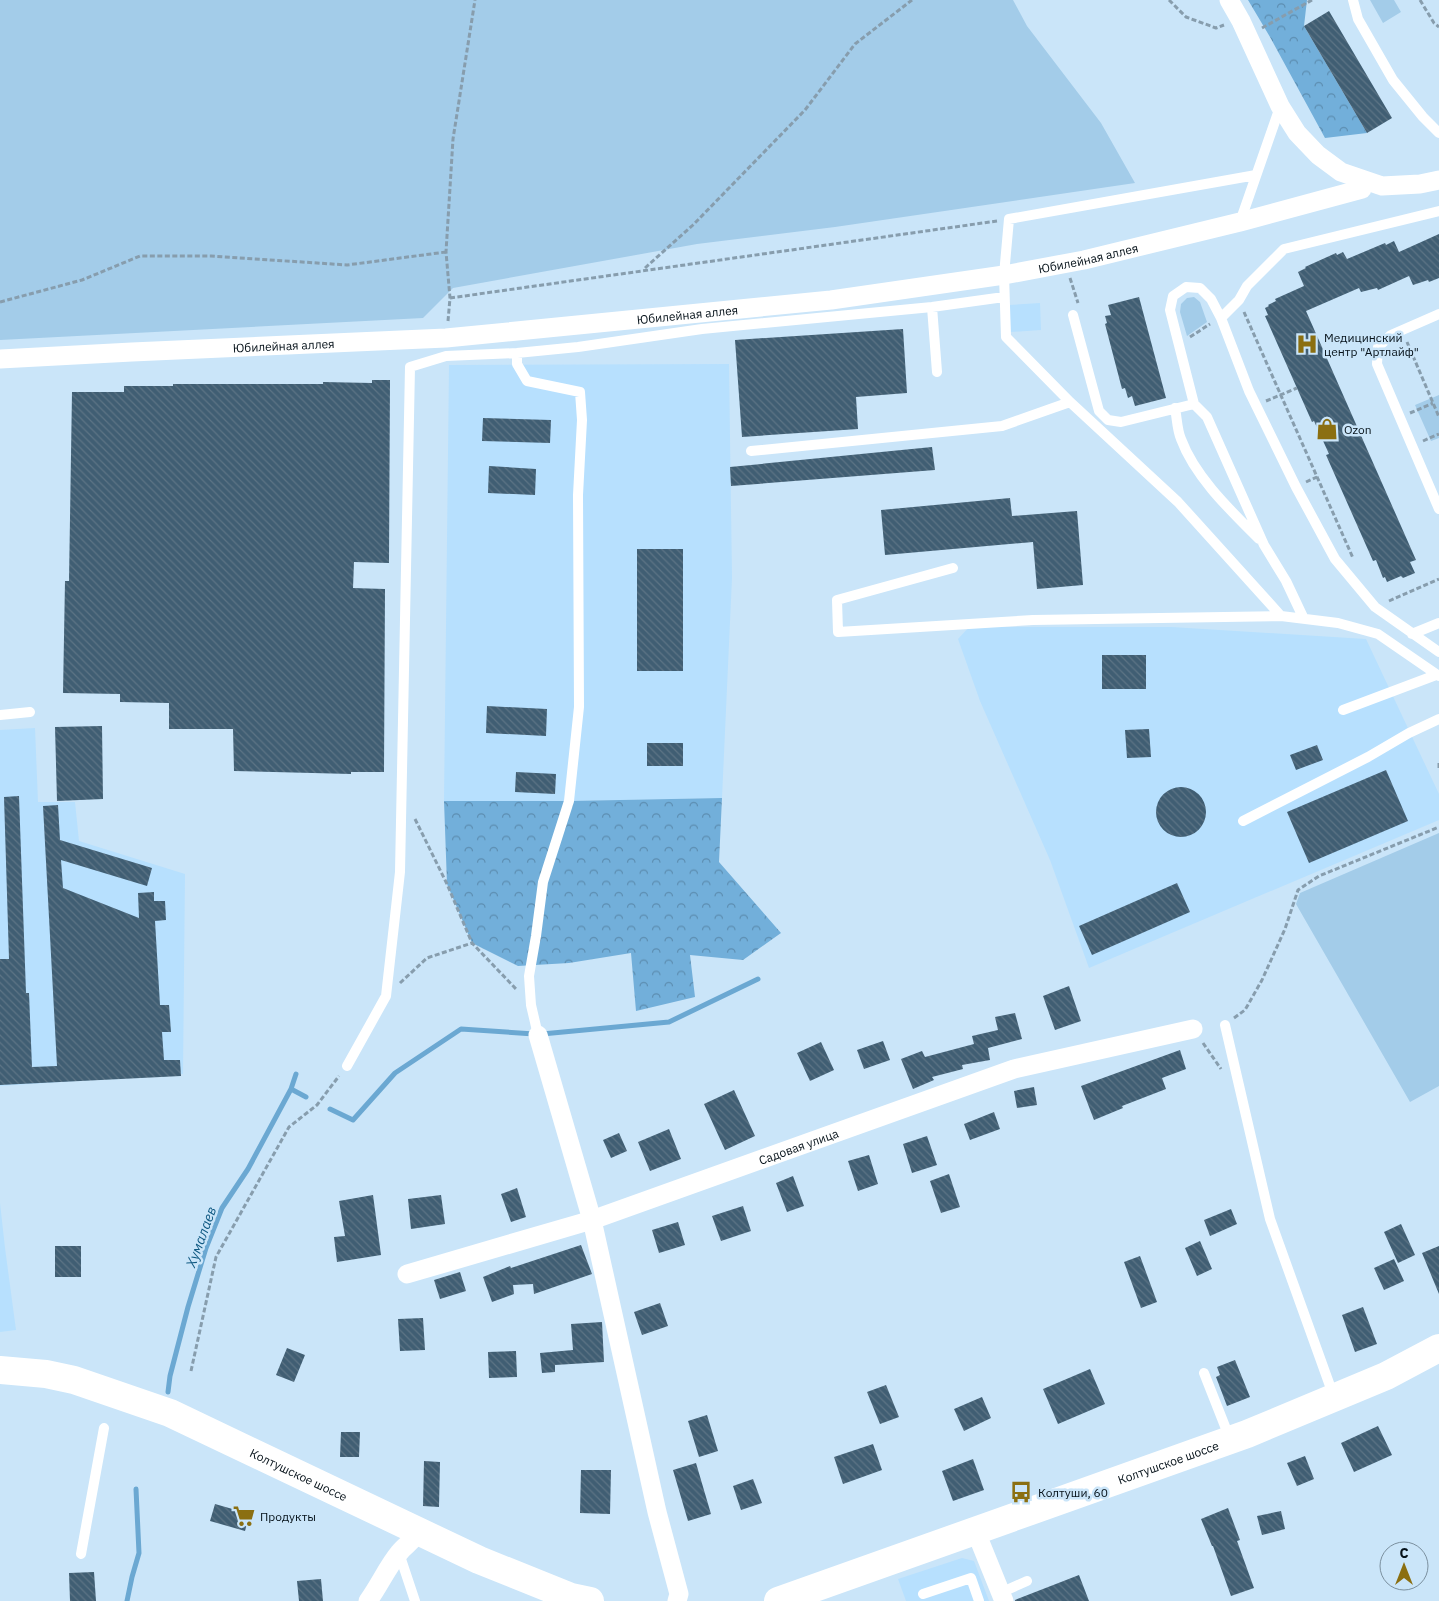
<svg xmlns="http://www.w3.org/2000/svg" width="1439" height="1601" font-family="'IBM Plex Sans',sans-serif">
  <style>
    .built { fill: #b7e0fe }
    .green { fill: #a3cce9 }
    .forest { fill: url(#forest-crowns) }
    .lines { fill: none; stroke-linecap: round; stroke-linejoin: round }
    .stream { stroke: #6ba8d2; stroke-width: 5 }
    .building { fill: url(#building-back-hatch) }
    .path { stroke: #879dad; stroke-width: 3; stroke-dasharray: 5 2.5; stroke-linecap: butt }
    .lane { stroke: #fff; stroke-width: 10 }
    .street { stroke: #fff; stroke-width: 19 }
    .secondary { stroke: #fff; stroke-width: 28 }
    .labels { text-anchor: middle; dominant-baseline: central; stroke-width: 5; stroke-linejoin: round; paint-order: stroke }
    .street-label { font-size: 12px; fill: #051119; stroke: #cae5f9 }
    .poi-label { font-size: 12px; fill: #051119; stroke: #cae5f9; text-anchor: start }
    .water-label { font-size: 14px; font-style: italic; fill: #105982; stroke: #cae5f9 }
  </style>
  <defs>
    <pattern id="forest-crowns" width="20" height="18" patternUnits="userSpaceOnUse" patternTransform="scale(1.25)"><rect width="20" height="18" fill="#72afda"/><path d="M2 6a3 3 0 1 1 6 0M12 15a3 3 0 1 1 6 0" fill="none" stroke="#5c8db0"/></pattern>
    <pattern id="building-back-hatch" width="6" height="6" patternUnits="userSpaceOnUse" patternTransform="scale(1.25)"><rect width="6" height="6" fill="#405e73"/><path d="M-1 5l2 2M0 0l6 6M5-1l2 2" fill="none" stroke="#5d7485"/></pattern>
  </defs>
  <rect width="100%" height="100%" fill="#cae5f9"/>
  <path class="built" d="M1040,303l1,27 -30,2 -2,-27z
    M729,364l3,214 -10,220 -153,3h-125l5,-436z
    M969,627h203l194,12 73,155v26l-350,148 -39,-108 -70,-159 -22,-62z
    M35,728l3,74h37l4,39 106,33 -2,200 -183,12v-356z
    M0,1203l5,45 11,82 -16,2z
    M962,1558l12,3 15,40h-83l-8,-22z"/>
  <path class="green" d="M0,0h1013l14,26 74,97 34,60 -300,44 -138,17 -244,44 -30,30 -423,22z
    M1370,0h24l7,12 -18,11z
    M1194,297l6,5 7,20 -20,14 -7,-24 1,-8 6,-6z
    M1439,395v43l-8,3 -16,-36z
    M1439,833v253l-29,16 -114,-198 4,-11z"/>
  <path class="forest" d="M1248,0h59l-3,26 63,107 -42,5 -55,-101z
    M722,798l-3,64 62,71 -38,27 -53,-5 5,42 -59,14 -5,-58 -62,10 -51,3 -46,-23 -25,-59 -3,-83h125z"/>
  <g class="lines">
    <path class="stream" d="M542,1034l127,-12 89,-43
      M291,1089l15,8
      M330,1109l23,11 42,-47 66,-44 73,5
      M168,1392l2,-16 18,-69 18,-59 16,-40 26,-39 43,-80 5,-15
      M127,1601l5,-24 7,-24 -3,-64"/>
  </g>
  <path class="building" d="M1329,11l63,107 -25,15 -63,-107z
    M1439,234v44l-10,4 -1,-2 -15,5 -4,-9 -31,14 -1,-2 -16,4 -2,-4 -53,23 110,249 -6,2 5,11 -12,5 -2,-2 -14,6 -2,-5 -2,1 -7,-18 -3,1 -47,-106 3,-1 -15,-33 -2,1 -47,-106 3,-1 -3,-7 4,-2 -1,-1 8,-4 -1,-2 29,-13 -6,-14 8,-4 -1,-1 31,-14 1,2 6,-3 4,7 38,-16 1,2 8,-4 5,11z
    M1139,297l27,101 -31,8 -3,-10 -4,2 -3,-10 -3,1 -17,-65 2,-1 -2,-7 6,-1 -3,-10z
    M903,329l4,64 -51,4 2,32 -116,8 -7,-97z
    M372,380h18l-1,183 -35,-1 -1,26 32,1 -1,183h-33v2l-117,-3 -1,-42h-64v-26l-49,-1v-8l-57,-1 2,-112h4l3,-189h52v-6h49v-2h150v-2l49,1z
    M483,418l68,2 -1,23 -68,-2z
    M932,447l3,23 -204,16 -1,-19z
    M489,466l47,3 -1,26 -47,-2z
    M1010,498l2,18 65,-5 6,74 -46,4 -4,-47 -148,13 -4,-45z
    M637,549h46v122h-46z
    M1102,655h44v34h-44z
    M487,706l60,3 -1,27 -60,-3z
    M102,726l1,73 -46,2 -2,-74z
    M1149,729l2,28 -24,1 -2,-28z
    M647,743h36v23h-36z
    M1317,745l6,15 -27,10 -6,-15z
    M1386,770l22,51 -99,42 -22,-51z
    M516,772l40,2 -1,20 -40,-2z
    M1156 812a25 25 0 1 1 50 0a25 25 0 1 1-50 0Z
    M19,796l7,197h3l3,74 25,-1 -14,-260 15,-1 2,35 92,28 -5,18 -86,-26 2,28 76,30 -1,-25 16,-1v9h11l1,19 -11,1 5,84h9l2,27h-9l2,28h16l1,16 -181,9v-126h9l-5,-162z
    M1177,883l13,29 -98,43 -13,-29z
    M1069,986l12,35 -26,9 -12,-34z
    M1015,1013l7,26 -34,9 2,12 -28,5 1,4 -31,8 2,3 -21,9 -12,-30 21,-8 3,6 49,-13 -2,-8 26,-6 -3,-13z
    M883,1041l7,19 -26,9 -7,-19z
    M821,1042l13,28 -24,11 -13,-28z
    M1180,1050l6,19 -24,9 4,11 -44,17 1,2 -29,12 -13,-34z
    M1034,1087l3,18 -20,3 -3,-17z
    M734,1090l21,46 -30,14 -21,-46z
    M994,1112l6,17 -30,11 -6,-16z
    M669,1129l12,30 -31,12 -12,-29z
    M619,1133l8,18 -16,7 -8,-18z
    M927,1136l10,29 -25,8 -9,-29z
    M869,1155l9,29 -20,7 -10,-30z
    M949,1174l11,33 -19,6 -11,-32z
    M793,1176l11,30 -17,6 -11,-29z
    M517,1188l9,29 -15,5 -10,-28z
    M373,1195l8,60 -44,7 -3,-25 11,-1 -6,-35z
    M441,1195l4,29 -34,5 -3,-30z
    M743,1206l8,25 -30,10 -9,-25z
    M1231,1209l6,15 -27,12 -6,-16z
    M678,1222l7,23 -26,8 -7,-23z
    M1401,1224l14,31 -17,8 -14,-31z
    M1200,1241l12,28 -15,7 -12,-28z
    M581,1245l11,29 -58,20 -1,-10 -20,1 1,9 -22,8 -9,-25 27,-11 1,2z
    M55,1246h26v31h-26z
    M1439,1246v48l-17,-41z
    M1140,1256l17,46 -16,6 -17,-46z
    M1394,1259l10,22 -20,9 -10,-22z
    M460,1272l6,19 -26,8 -6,-19z
    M660,1303l8,23 -26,9 -8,-23z
    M1363,1307l14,37 -22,8 -13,-37z
    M423,1318l2,32 -25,1 -2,-32z
    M602,1322l2,40 -49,3v7l-13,1 -2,-20 33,-3 -2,-26z
    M287,1348l18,7 -11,27 -18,-7z
    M516,1351l1,26 -28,1 -1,-26z
    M1235,1360l15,37 -23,9 -11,-29 4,-2 -3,-8z
    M1090,1369l15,35 -47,20 -15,-35z
    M886,1385l13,32 -19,7 -13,-32z
    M982,1397l9,21 -27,13 -10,-22z
    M707,1415l11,36 -19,6 -11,-36z
    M1378,1426l14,29 -38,17 -13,-29z
    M341,1432h19l-1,25h-19z
    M873,1444l9,26 -39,14 -9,-27z
    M1305,1456l9,23 -17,7 -10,-23z
    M973,1459l11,31 -31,11 -11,-30z
    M424,1461l16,1 -1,45 -16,-1z
    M696,1463l15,51 -23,7 -15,-51z
    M581,1470h30l-1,44 -30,-1z
    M753,1479l9,24 -21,7 -8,-24z
    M215,1504l35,10 -5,17 -35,-10z
    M1228,1508l12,32 -3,1 17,47 -23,8 -18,-50h-1l-11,-27z
    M1281,1511l4,18 -23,6 -5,-19z
    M94,1572l2,29h-26l-1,-28z
    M1079,1575l10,26h-74v-1z
    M321,1579l2,22h-24l-2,-20z"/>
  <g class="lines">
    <path class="path" d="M1169,0l17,17 30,11 8,-3
      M1420,0l14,23 5,4
      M1262,28l50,-28
      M645,268l48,-43 112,-115 50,-66 57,-44
      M1070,278l8,25
      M450,298l547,-77
      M0,302l82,-22 58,-24h71l136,9 99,-13
      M1244,312l109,246
      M448,321l2,-23 -4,-46 7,-113 22,-139
      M1190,337l20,-13
      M1407,342l32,75
      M1266,401l31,-13
      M1410,413l23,-10
      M1423,441l16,-7
      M1306,482l11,-5
      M1389,601l50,-22
      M1439,763v6
      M415,819l32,65 25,59 45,47
      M400,983l27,-25 45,-15
      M1234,1018l11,-8 17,-30 23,-51 13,-39 21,-14 120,-49
      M1203,1043l18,26
      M191,1371l25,-114 73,-130 28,-22 22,-29"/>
    <path class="lane" d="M1353,0l5,19 35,61 30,37 16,16
      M1256,175l-247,44 -5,56 2,62 64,65 108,100 103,114 57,7 40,11 61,42
      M1439,211l-155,38 -37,37 -8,14 -18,18 28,73 47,96 39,72 40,48 64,45
      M1240,222l40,-115
      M932,307l5,65
      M1439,314l-48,21 -13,12 -1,17 62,145
      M1073,315l26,96 9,9 13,2 73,-18 -24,-94 3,-14 13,-9 14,1 11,11 10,19
      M517,353v11l10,17 53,11 2,28 -4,75 1,212 -10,94 -26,81 -7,54 -7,40 2,29 7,30
      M1194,404l13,13 57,128 22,36 17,36
      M1175,408c2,10 2,22 6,31 14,38 50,72 78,100
      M751,451l251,-25 68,-24
      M953,568l-116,32 1,32 195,-12 248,-4
      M1412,634l27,-11
      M1343,710l93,-35
      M0,715l30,-3
      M1243,821l125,-64 41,-24 30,-14
      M1225,1025l45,194 64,178
      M347,1066l39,-70 14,-124 10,-505 36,-11 71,-3 61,-6 124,-18 230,-22 72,-10
      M1204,1373l26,66
      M399,1553l16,48
      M81,1554l23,-126
      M1000,1593l27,-12
      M923,1594l48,-16 8,23"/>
    <g class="street">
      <path d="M1229,0l12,21 39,85 17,27 21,22 23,17 41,14 38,-2 19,-4"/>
      <path id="s1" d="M0,359l132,-7 314,-14 385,-38 173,-25 80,-15 156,-38 122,-33"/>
      <path d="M538,1035l54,185 65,292 22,82 -2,7"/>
      <path id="s2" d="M407,1274l185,-54 422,-151 179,-40"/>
      <path d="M976,1532l28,69"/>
      <path d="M368,1601c11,-15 20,-35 31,-48 6,-8 15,-12 18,-21"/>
    </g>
    <g class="secondary">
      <path id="s3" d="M0,1370l46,4 28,6 96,33 309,147 92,37 19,4"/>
      <path id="s4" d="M778,1601l469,-167 139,-58 53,-28"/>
    </g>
  </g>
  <defs>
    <g id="hospital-bare" transform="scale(1.725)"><path d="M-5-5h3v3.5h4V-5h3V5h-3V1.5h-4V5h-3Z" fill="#8b6f11" stroke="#cae5f9" stroke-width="2.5" paint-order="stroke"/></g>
    <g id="shop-bare" transform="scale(1.725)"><path d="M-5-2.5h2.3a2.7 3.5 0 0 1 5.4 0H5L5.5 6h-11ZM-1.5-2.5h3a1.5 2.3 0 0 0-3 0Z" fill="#8b6f11" stroke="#cae5f9" stroke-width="2.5" paint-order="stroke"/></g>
    <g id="bus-bare" transform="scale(1.725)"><path d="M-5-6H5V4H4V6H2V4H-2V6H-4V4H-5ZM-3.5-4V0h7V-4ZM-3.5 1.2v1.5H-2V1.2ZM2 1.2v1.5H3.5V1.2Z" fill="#8b6f11" stroke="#cae5f9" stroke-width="2.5" paint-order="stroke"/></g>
    <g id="supermarket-bare" transform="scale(1.725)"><path d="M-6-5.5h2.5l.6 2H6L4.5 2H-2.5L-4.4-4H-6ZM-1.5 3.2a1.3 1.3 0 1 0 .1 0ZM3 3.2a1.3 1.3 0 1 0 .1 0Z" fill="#8b6f11" stroke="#cae5f9" stroke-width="2.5" paint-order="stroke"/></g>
  </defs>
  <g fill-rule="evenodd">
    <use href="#hospital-bare" x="1307" y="344"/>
    <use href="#shop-bare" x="1327" y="429"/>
    <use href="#bus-bare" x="1021" y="1492"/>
    <use href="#supermarket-bare" x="244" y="1516"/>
  </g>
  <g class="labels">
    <g class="street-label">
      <text stroke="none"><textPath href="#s1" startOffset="1094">Юбилейная аллея</textPath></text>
      <text stroke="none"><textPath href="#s1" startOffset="689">Юбилейная аллея</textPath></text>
      <text stroke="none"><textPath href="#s1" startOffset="284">Юбилейная аллея</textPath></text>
      <text stroke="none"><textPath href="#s2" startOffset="412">Садовая улица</textPath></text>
      <text stroke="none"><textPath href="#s4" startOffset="414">Колтушское шоссе</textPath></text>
      <text stroke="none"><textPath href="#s3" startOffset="319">Колтушское шоссе</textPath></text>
    </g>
    <g class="poi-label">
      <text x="1324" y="337">Медицинский<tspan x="1324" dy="14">центр "Артлайф"</tspan></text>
      <text x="1344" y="429">Ozon</text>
      <text x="1038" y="1492">Колтуши, 60</text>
      <text x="260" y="1516">Продукты</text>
    </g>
    <g class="water-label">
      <text transform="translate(201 1237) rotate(-70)">Хумалаев</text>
    </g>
  </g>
  <g transform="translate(1404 1566)"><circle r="24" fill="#cae5f9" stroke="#7b909f"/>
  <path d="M0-4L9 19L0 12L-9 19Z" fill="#8b6f11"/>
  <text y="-8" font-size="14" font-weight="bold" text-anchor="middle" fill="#051119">С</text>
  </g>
</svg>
